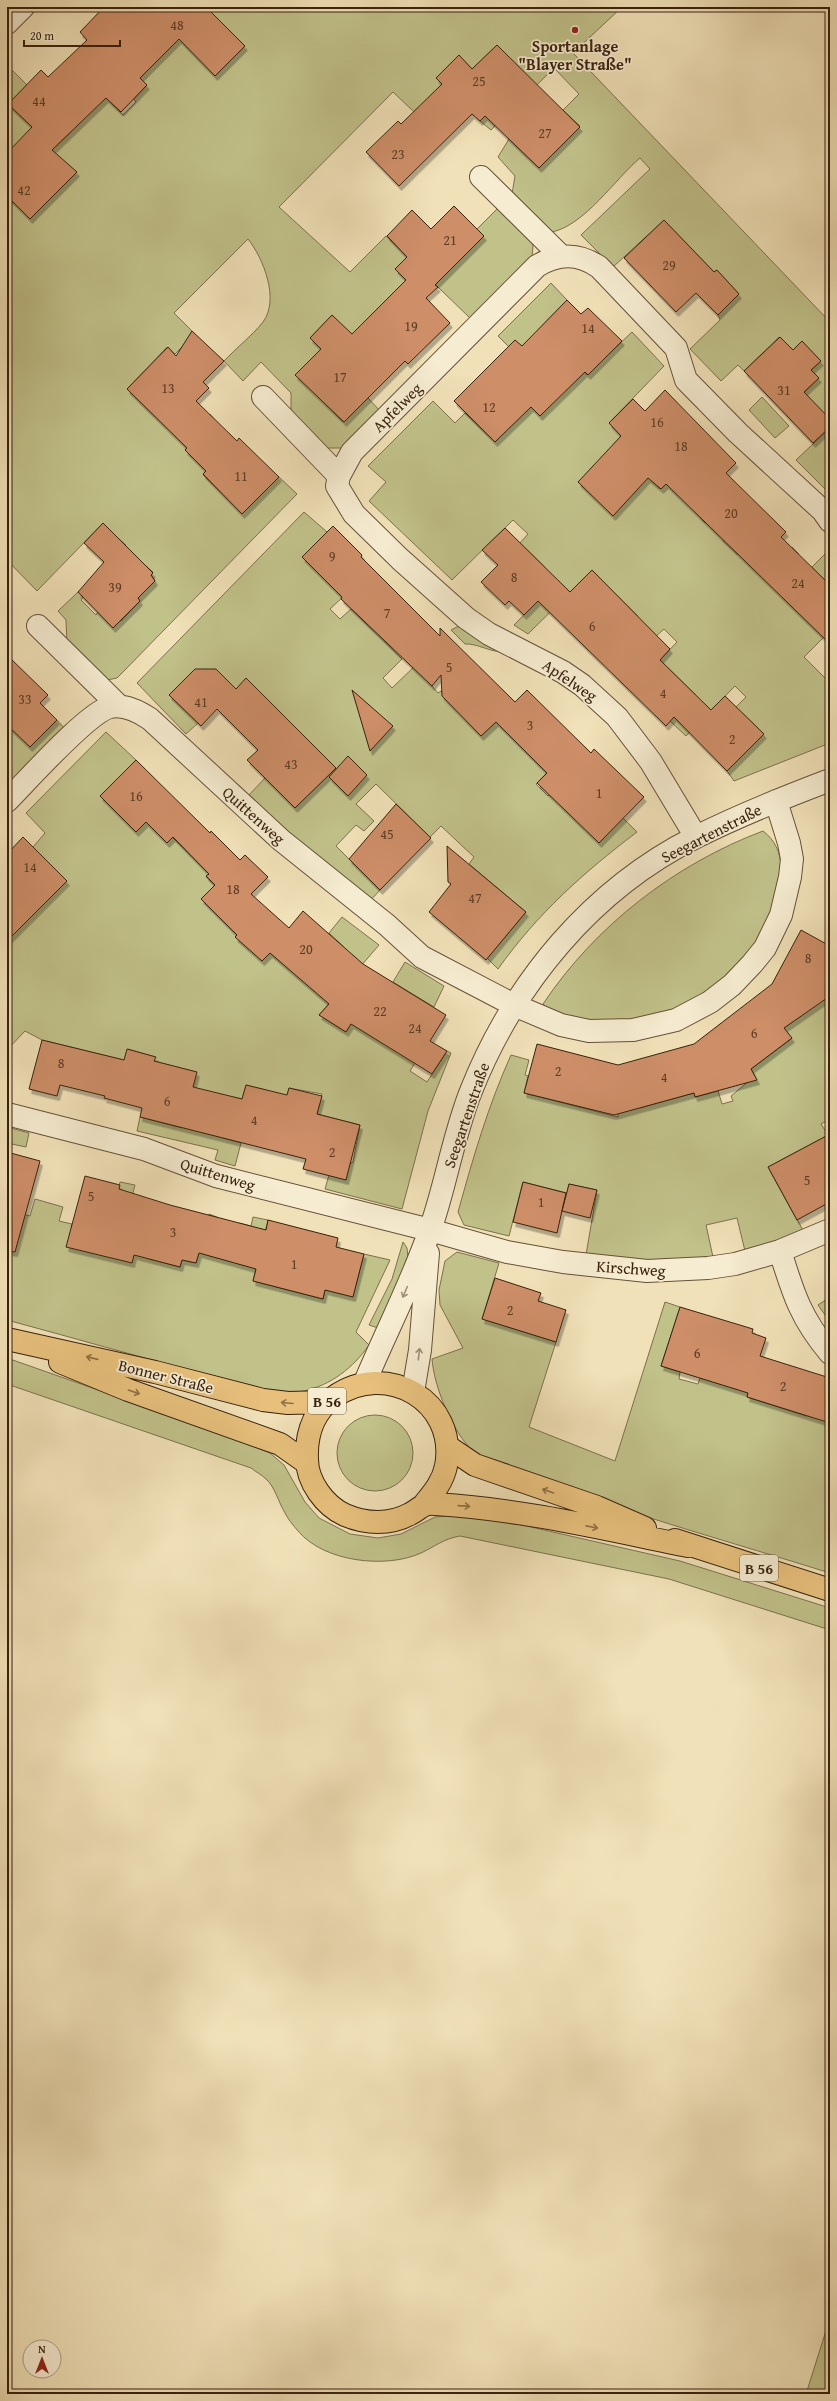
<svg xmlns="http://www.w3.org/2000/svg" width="837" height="2401" font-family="'Gentium Book Plus',serif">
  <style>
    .green { fill: #c1c18a; stroke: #7c714c }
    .building { fill: #cd8e67; stroke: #38210e; filter: url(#shadow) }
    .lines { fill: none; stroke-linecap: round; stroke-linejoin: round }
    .minor-casing { stroke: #665138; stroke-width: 24 }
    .primary-casing { stroke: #38210e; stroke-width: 24 }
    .minor { stroke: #f6ecd1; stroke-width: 22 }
    .primary { stroke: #e8c07c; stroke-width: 22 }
    .oneway { stroke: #a09179 }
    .oneway2 { stroke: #907045 }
    .poi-dot { fill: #8f2418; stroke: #f6ecd1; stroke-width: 1.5 }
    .labels { text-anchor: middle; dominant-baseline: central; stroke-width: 3.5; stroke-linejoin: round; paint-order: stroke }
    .number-label { font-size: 14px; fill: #5d3c24 }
    .shield { fill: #f6ecd1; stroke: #715e48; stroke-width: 1 }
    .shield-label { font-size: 15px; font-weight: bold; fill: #38210e }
    .poi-label { font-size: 16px; font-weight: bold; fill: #38210e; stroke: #f6ecd1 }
    .street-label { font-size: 16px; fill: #38210e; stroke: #f6ecd1 }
  </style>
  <defs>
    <filter id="shadow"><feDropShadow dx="2.5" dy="4.5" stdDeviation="0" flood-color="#0004"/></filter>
  </defs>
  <rect width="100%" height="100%" fill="#f1e1b8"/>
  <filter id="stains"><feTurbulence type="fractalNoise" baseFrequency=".005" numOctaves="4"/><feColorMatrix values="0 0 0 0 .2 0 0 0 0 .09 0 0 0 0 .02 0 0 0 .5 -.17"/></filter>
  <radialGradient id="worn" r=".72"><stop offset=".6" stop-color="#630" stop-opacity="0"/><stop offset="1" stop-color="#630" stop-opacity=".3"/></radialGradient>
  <path class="green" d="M206,7h416l-49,46 257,269v97l-36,-17 25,-24 -8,-8 10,-9 -19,-19 -9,8 -14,-13 -35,34 -6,-6 -17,16 -31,-32 30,-29 -2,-5 21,-21 -22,-24 -3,2 -50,-52 -51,47 -32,-32 69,-66 -10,-11c-25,21 -55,67 -88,74l-40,-38 3,-18 -17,-19 11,-18 30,29 41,-42 -17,-16 16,-16 -25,-26 -63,62 -11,-9 46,-47 -29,-29 -25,24 -13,-14 -23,23 6,6 -28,28 -21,-20 -114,115 71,65 36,-36 19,19 41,19 38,-38 -7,-7 22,-22 32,32 2,7 -1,12 -60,62 -65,-63 3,26 -19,91 -59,-59 -22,23 11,11 -25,26 47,47 25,-24 14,15 -36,35h-21l-34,-32v-23l-30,-31 -18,19 -19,-20c12,-13 28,-25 39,-39 17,-23 0,-64 -15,-83l-74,74 21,21 -20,20 -8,-7 -40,42 41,40 14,-14 15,13 13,-14 5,6 -30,30 21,21 -3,4 39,38 37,-36 18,17 -176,180 -4,4 -10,2 -40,-35 -1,-25 -8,-9 20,-19 5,5 -2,3 15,15 2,-3 23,9 19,-20 -2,-3 17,-17 -4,-6 2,-3 -16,-14 -14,-10 3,-3 -24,-21 -65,67 -30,-31v-353l6,-5 17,17 -23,-66v-88l20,20 -19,19 46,44 18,-17 -18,-17 50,-18 19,19 13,-13 -2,-3 13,-14 -12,-12 14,-14 5,5 10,-10 -29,-29 61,-5 26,3z
    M551,283l16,17 -30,31 18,12 32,32 45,-43 32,34 -55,57 12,13 -8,9 47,44 8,-8 37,42 6,-6 18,18 -6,6 15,14 20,-20 4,41 30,-29 7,7 -16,16 47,61 -26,26 21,21 5,-4v69l-96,38 -7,-10 37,-37 -28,-27 10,-10 -11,-11 -49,50 -16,-15 26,-26 -36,-35 17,-18 -13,-13 -11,10 -19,-19 4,-4 -46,-45 -64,63 -14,-9 38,-39 -8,-20 -24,-23 8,-9 -15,-14 -61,60 -83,-79 17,-19 -18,-16 65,-65 22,22 10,-10 30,29 22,-22 8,-19 34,-4 -61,-61z
    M762,397l27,29 -14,12 -26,-28z
    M830,428v58l-4,4 -30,-30z
    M304,512l23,20 -25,25 29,29 15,8 -16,15 10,10 11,-10 51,50 -19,19 9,10 24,-23 8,12 14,16 3,-2 41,44 14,-13 39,37 28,-3 -27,28 12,12 7,-7 44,54 24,-25 14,14c-54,41 -99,81 -139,137l-11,-11 39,-46 -57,-48 5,-7 -33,-31 -11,11 -54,-53 -20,20 18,17 -10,10 -8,-6 -20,21 44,44 -11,12 -50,-39 -71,-67 17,-18 30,30 41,-40 -90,-89 -14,14 -63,2 29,28 -12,11 -49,-51z
    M829,550l1,1v34l-18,-18z
    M459,626h4l36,25c-5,2 -23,-8 -34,-7l-14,-14z
    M57,720l8,9 -58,60v-53l6,-6 17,17z
    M106,732l30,28 -35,36 35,36 10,-10 26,15 37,37 -3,3 9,8 -14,14 61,61 8,-7 39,33 34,-40 -14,-13 13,-16 37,28 -60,70 27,17 5,-9 64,40 -5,8 17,11 20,-31 4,2 -23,58 -26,98 -77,-20 4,-14 24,-13 7,-37 -43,-11 5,-20 -33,-6 -5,21 -18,-19 -20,-5 -4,14 -9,-2 -10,41 18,5 -6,23 -20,-6 3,-10 -81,-19 3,-14 42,11 14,-56 -42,-11 1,-4 -27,-8 -4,11 -82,-20 -17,-9 -18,19v-119l60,-50 -34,-34 12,-14 -19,-20z
    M763,831c48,36 -10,129 -47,155 -37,27 -83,40 -129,34 -15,-2 -34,-5 -44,-16 52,-78 132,-140 220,-173z
    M405,962l39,24 -10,21 -41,-25z
    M811,987l19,11v121l-9,5 7,11 -60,32 36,65 -59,19 -8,-33 -31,7 7,32 -65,4 -62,-6 11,-65 -28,-6 -2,9 -44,-11 -14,54 -45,-11 -6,-13c15,-54 30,-106 53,-157l18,5 -4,15 3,1 -4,17 94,24v-44l15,11 7,24 54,-15 2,4 22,-6 4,13 11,-3 -2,-5 24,-20 -4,-7 40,-30 -7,-11 11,-8 -15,-19z
    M7,1127l22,6 -3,14 -19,-4z
    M120,1182l15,3 -15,58 29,16 31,8 2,-7 14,3 13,-49 8,3 -10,38 23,6 9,-38 12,3 2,-9 15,3 -15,61 70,18 2,-9 28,6 11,-42 26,6 -34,72 13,13c-16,23 -38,40 -65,46 -27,6 -58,-7 -84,-13 -71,-18 -142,-39 -213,-58v-110l23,6 5,-17 28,8 -4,14 13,3 -1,3 23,6h13z
    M403,1242l4,6 1,10 -30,70 -9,-3 23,-46z
    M457,1252l42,11 -17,56 74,23 -27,85 86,34 50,-159 15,5 -19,59 19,6 -1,7 19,5 2,-6 20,6 14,-43 22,24 -9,32 59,19 24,-6v163c-96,-30 -194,-57 -288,-92 -21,-8 -52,-15 -69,-30 -21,-19 -39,-65 -41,-92l31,-11 -23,-43 -1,-15 6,-29z
    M830,1297v25l-12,-17z
    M7,1358l211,74 52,21 14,12 21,37 14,16 31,16 28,4 23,-4 34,-17 33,-3 28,5 184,42 150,47v22l-161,-51 -209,-43c-17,3 -24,10 -39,17 -35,16 -97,9 -123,-22 -5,-6 -11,-13 -14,-20 -6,-10 -9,-24 -18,-32 -4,-4 -10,-7 -15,-11l-244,-84z
    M337 1453a38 38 0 1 1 76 0a38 38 0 1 1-76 0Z
    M830,2318v76h-24z"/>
  <path class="building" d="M104,7h102l39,39 -30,30 -36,-37 -39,39 7,7 -26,27 -15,-14 -54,52 25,22 -47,47 -23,-23v-43l25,-26 -24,-23 33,-34 7,7 39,-37 -7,-8z
    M497,45l83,82 -41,41 -54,-52 -5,5 -8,-7 -73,72 -33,-34 32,-31 3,3 41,-40 -6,-6 23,-23 13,14z
    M454,206l30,30 -49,49 3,2 -12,11 24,25 -42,41 -3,-3 -61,61 -49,-47 26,-26 -11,-11 22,-23 20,19 54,-54 -11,-11 12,-12 -20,-21 25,-26 19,19z
    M664,220l50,52 3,-2 22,24 -21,21 -22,-22 -20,19 -52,-54z
    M567,300l14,14 7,-6 34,33 -34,34 -3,-3 -45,44 -9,-9 -36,35 -41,-41 61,-61 7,6z
    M192,331l32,30 -21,21 6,6 -13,13 41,40 2,-3 40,39 -37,37 -39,-40 3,-3 -21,-21 2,-2 -60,-59 41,-42 8,9z
    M780,337l13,13 9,-9 19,20 -10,9 8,8 -15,14 26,27v8l-17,16 -69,-72z
    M665,390l71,73 -10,10 60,59 -5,5 49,48v59l-164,-160 -5,5 -13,-11 -35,38 -35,-34 43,-46 -12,-13 24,-24 12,12z
    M103,523l50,50 -2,2 4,6 -17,17 2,3 -27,27 -35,-36 26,-30 -20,-19z
    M333,526l29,29 -1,2 79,79v-8l75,74 12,-12 64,63 3,-4 50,48 -45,46 -62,-60 10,-10 -51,-51 -15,14 -39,-40 -1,-21 -9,11 -91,-87 1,-2 -40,-40z
    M505,528l65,64 22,-22 78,79 -10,11 51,50 14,-14 39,38 -37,37 -53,-54 -8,9 -128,-125 -14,14 -15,-14 -4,4 -24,-23 17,-17 -16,-15z
    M7,655l41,40 -8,8 17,17 -27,27 -23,-22z
    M195,669h21l20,20 10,-11 90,90 -41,40 -48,-48 11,-10 -41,-41 -16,17 -32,-31z
    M352,690l41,36 -23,25z
    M348,756l19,19 -19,21 -19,-19z
    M136,760l74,73 1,-2 29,29 5,-5 23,22 -17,17 38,34 14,-17 60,53 83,51 -16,26 17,10 -15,23 -81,-50 -5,8 -27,-17 10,-11 -59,-51 -8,8 -27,-24 2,-2 -36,-36 14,-14 -9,-9 3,-2 -36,-37 -6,6 -21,-21 -10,10 -36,-36z
    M396,804l35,34 -51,52 -31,-31z
    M23,837l44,44 -60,60v-87z
    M447,846l79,66 -40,48 -57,-48 22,-28 -3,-2z
    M801,930l29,16v50l-46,32 8,10 -41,31 6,11 -62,17 -1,-4 -80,22 -90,-22 13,-49 81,21 76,-21 78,-60z
    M42,1040l82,20 3,-11 29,8 -2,4 43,11 -4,15 49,12 4,-14 41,10 2,-7 33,8 -5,18 43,11 -14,55 -43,-11 3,-10 -166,-42 2,-9 -38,-10 1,-2 -45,-11 -3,11 -28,-7z
    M830,1134v68l-33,18 -29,-53z
    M7,1152l33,9 -25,91 -8,-1z
    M85,1176l35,9 -1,4 51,16 96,25 2,-10 70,18 -2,9 28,7 -11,43 -28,-7 -2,9 -70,-18 3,-12 -57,-16 -3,10 -14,-3 -2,7 -46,-12 -2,8 -66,-16z
    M523,1182l43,11 -9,40 -44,-11z
    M569,1184l28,6 -7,28 -28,-7z
    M495,1278l46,15 -3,8 28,9 -10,32 -74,-23z
    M680,1307l73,22 -1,4 14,5 -6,18 70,22v45l-83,-26 1,-4 -87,-27z"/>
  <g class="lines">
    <g class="minor-casing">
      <path id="minor" d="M7,23l16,-16
        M481,177l80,79
        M263,397l76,79
        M38,626l81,80
        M7,801c20,-20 80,-88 103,-94 14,-3 28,4 40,12l131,121 106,85 35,32 92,48 47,20 28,6 44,-1 43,-10 34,-18 22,-17 20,-21 13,-16 16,-33 9,-38 2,-18 -3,-16 -13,-42
        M696,837l-45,-75 -34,-45 -35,-32 -19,-13 -74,-38 -23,-16 -66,-59 -46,-45 -17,-28 2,-10 13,-24 185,-186c22,-13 41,-13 62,1l77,81 10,32 52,53 85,78 7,10
        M7,1114l137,35 72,27 214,54 77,22 56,10 84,9 61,-3 27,-4 45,-13 50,-21
        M780,1251c13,42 21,68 50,102
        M365,1382c21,-50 47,-100 65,-152 16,-45 23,-94 41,-139 43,-108 121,-202 225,-254 44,-22 89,-40 134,-57
        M413,1392l7,-42 8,-97"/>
    </g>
    <g class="primary-casing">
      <path id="primary" d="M7,1339l148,33 108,28 25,3 38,-1
        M60,1362l68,28 152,54 27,19
        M447,1446l28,19 122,42 48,21
        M425,1503c9,-11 18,-22 21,-37 12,-65 -60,-106 -112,-69 -21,15 -28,38 -27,62 0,23 18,47 38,56 21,9 45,10 65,-1 12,-6 11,-11 25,-10 86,5 169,25 253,42
        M675,1540l155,50"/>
    </g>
    <use href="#minor" class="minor"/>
    <use href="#primary" class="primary"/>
  </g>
  <defs><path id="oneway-shaft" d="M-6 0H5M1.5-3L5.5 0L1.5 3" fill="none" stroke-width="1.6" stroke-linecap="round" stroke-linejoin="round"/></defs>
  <g class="oneway">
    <use href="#oneway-shaft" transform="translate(405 1292) rotate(113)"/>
    <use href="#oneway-shaft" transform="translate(419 1354) rotate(-83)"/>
  </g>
  <g class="oneway2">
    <use href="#oneway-shaft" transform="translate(92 1358) rotate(-167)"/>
    <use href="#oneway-shaft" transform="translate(134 1392) rotate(19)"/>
    <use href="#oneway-shaft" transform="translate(287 1403) rotate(-175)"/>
    <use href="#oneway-shaft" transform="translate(548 1491) rotate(-161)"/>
    <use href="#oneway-shaft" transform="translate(464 1506) rotate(4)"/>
    <use href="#oneway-shaft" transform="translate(592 1527) rotate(11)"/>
  </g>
  <circle class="poi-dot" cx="575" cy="30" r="4"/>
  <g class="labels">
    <g class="number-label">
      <text x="177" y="25">48</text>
      <text x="479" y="81">25</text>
      <text x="39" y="101">44</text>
      <text x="545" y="133">27</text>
      <text x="398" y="154">23</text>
      <text x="24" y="190">42</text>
      <text x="450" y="240">21</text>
      <text x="669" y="265">29</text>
      <text x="411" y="326">19</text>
      <text x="588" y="328">14</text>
      <text x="340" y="377">17</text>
      <text x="168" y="388">13</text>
      <text x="784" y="390">31</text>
      <text x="489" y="407">12</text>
      <text x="657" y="422">16</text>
      <text x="681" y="446">18</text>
      <text x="241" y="476">11</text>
      <text x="731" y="513">20</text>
      <text x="332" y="556">9</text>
      <text x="514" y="577">8</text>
      <text x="798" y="583">24</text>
      <text x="115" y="587">39</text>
      <text x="387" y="613">7</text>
      <text x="592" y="626">6</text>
      <text x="449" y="667">5</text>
      <text x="663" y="693">4</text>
      <text x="25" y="699">33</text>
      <text x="201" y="702">41</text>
      <text x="530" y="725">3</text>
      <text x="732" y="739">2</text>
      <text x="291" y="764">43</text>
      <text x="599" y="793">1</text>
      <text x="136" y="796">16</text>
      <text x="387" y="834">45</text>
      <text x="30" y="867">14</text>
      <text x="233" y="889">18</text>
      <text x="475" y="898">47</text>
      <text x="306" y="949">20</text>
      <text x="808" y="958">8</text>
      <text x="380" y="1011">22</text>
      <text x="415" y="1028">24</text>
      <text x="754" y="1033">6</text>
      <text x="61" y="1063">8</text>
      <text x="558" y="1071">2</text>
      <text x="664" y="1077">4</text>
      <text x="167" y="1101">6</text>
      <text x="254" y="1120">4</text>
      <text x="332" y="1152">2</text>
      <text x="807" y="1180">5</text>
      <text x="91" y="1196">5</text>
      <text x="541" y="1202">1</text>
      <text x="173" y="1232">3</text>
      <text x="294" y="1264">1</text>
      <text x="510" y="1310">2</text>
      <text x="697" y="1353">6</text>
      <text x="783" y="1386">2</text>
    </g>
    <g class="shield">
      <rect x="308" y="1388" width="38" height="26" rx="3"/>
      <rect x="740" y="1555" width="38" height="26" rx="3"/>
    </g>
    <g class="shield-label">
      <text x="327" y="1401">B 56</text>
      <text x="759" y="1568">B 56</text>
    </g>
    <g class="poi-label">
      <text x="575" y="46">Sportanlage<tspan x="575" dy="18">"Blayer Straße"</tspan></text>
    </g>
    <g class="street-label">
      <text transform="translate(397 407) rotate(-45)">Apfelweg</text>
      <text transform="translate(570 680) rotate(34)">Apfelweg</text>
      <text transform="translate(254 815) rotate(42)">Quittenweg</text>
      <text transform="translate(711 833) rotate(-27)">Seegartenstraße</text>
      <text transform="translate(466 1115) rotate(-71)">Seegartenstraße</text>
      <text transform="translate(218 1174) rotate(17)">Quittenweg</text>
      <text transform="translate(631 1268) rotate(4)">Kirschweg</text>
      <text transform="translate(166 1376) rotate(14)">Bonner Straße</text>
    </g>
  </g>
  <rect width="837" height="2401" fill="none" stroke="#f1e1b8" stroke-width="24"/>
  <rect x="8" y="8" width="821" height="2385" fill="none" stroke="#38210e" stroke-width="2"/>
  <rect x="12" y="12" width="813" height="2377" fill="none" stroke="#38210e"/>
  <g transform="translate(42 2359)"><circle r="19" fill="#f6ecd1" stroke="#aa9b83"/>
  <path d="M0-3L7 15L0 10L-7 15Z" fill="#8f2418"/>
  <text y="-6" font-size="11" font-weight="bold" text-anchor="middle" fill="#38210e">N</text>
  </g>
  <path d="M24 40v6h96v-6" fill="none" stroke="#38210e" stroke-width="2"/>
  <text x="30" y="40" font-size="12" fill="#38210e" stroke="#f6ecd1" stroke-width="3" paint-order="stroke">20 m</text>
  <rect width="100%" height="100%" filter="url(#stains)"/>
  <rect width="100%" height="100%" fill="url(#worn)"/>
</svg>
